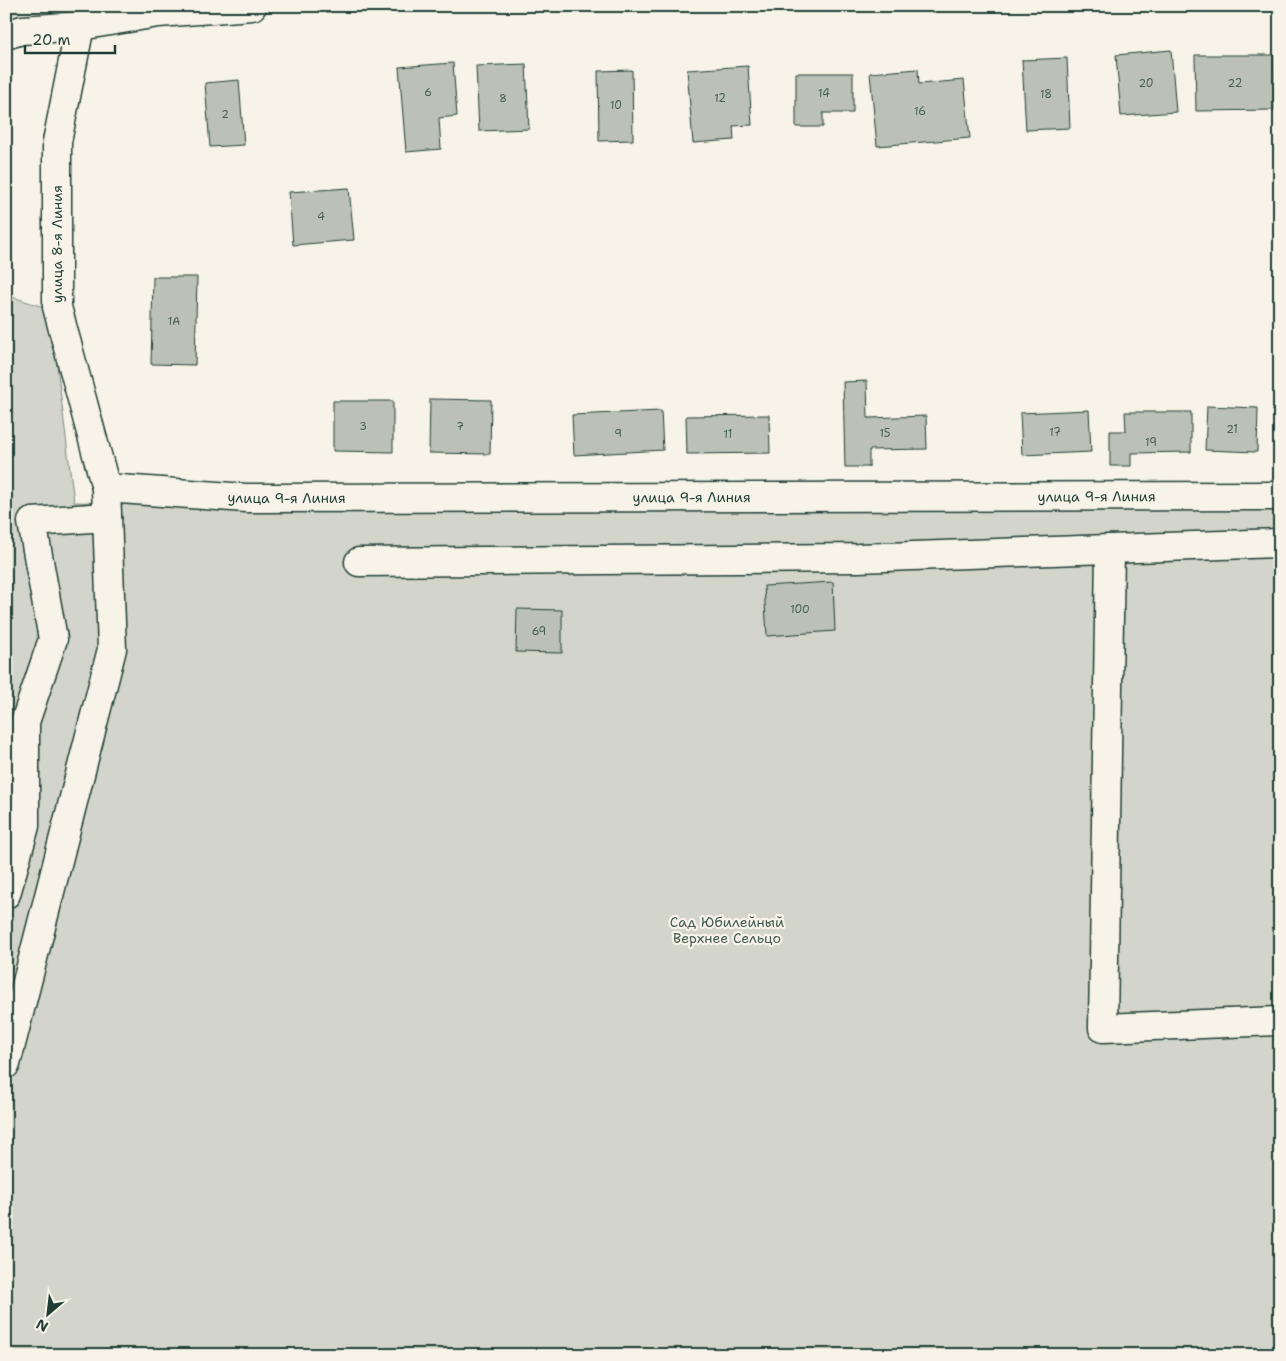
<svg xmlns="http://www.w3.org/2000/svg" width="1286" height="1361" font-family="'Shantell Sans',sans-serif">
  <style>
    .built { fill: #e5e4d9 }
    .green { fill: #d3d5ca; stroke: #79897f }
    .building { fill: #bbc1b6; stroke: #1f3d34 }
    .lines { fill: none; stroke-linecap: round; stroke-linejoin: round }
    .minor-casing { stroke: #1f3d34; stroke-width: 31 }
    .minor { stroke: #f7f3e8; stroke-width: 28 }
    .labels { text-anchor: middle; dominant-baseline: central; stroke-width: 4.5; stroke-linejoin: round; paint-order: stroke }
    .number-label { font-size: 11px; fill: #465e54 }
    .street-label { font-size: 14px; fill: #1f3d34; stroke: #f7f3e8 }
    .park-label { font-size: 14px; fill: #435b52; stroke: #f7f3e8 }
  </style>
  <rect width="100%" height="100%" fill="#f7f3e8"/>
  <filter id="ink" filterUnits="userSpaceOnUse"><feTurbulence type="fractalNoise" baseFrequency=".02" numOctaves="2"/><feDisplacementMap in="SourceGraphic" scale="10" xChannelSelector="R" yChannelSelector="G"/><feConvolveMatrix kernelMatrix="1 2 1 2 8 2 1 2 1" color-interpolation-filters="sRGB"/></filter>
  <g filter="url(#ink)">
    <path class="built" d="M6,6h13l3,17 -16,5z"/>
    <path class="green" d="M6,295l44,14 24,193 174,3h1032v850h-1274z"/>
    <path class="building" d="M1171,50l5,62 -55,4 -5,-61z
      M1195,55h79l1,55 -79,1z
      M1067,58l3,70 -44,2 -4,-70z
      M453,63l4,53 -18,2 2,31 -35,3 -7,-85z
      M526,64l3,65 -50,2 -3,-65z
      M748,66l4,59 -19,1 1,14 -41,3 -6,-73z
      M918,69l1,15 45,-4 6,58 -93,8 -7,-73z
      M632,70l1,70 -34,1 -1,-70z
      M796,73h57v40h-30v14h-27z
      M239,80l5,65 -34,2 -5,-64z
      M349,188l5,52 -61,5 -4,-53z
      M153,277h44l-2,88 -44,-1z
      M867,381l1,37 58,-2 1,33 -58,1v17h-24l-2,-85z
      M430,399l61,1 -1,54 -61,-1z
      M333,401h60v51l-60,-1z
      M1207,406l51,2 -1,44 -52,-2z
      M1089,410l2,42 -69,3 -2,-42z
      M661,411l2,39 -89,5 -2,-40z
      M1125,412h66v40l-60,1v13h-21v-35h16z
      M769,415l1,38 -83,1 -1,-38z
      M833,582l2,49 -68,5 -3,-50z
      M517,609l45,1v43l-46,-1z"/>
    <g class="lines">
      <g class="minor-casing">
        <g id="minor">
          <path d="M6,35l16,-5 58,-4 78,-13 94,-7"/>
          <path id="s1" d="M106,488l140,10 1034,-2"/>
          <path d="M1110,549l-7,479 177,-7"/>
          <path d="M359,562l499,-4 422,-15"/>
          <path d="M6,894l19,-68v-104l28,-83 -21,-117 75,-5"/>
          <path d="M6,1064l106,-415 -6,-161 -49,-181v-165l23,-116"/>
        </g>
      </g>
      <use href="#minor" class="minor"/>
    </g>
  </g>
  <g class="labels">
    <g class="number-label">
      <text x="1146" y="83">20</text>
      <text x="1235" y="83">22</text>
      <text x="428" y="92">6</text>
      <text x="824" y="93">14</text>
      <text x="1046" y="94">18</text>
      <text x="503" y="98">8</text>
      <text x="720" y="98">12</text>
      <text x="616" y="105">10</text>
      <text x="920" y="111">16</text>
      <text x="225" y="114">2</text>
      <text x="321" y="216">4</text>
      <text x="174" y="321">1А</text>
      <text x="363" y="426">3</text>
      <text x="460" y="426">7</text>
      <text x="1232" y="429">21</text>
      <text x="1055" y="432">17</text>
      <text x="618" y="433">9</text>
      <text x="885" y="433">15</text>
      <text x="728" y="434">11</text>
      <text x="1151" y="442">19</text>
      <text x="800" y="609">100</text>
      <text x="539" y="631">69</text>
    </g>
    <g class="street-label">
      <text transform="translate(57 244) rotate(-90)">улица 8-я Линия</text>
      <text stroke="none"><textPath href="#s1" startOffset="991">улица 9-я Линия</textPath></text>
      <text stroke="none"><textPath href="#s1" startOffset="181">улица 9-я Линия</textPath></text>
      <text stroke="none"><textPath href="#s1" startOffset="586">улица 9-я Линия</textPath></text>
    </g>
    <g class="park-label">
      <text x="727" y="922">Сад Юбилейный<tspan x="727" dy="16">Верхнее Сельцо</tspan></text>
    </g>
  </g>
  <rect width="1286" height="1361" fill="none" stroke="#f7f3e8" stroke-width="25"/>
  <rect x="12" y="12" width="1261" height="1336" fill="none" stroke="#1f3d34" stroke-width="2" filter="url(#ink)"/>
  <g transform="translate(48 1314) rotate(208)" stroke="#f7f3e8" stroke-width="4" paint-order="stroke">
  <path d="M0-4L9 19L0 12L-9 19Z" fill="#1f3d34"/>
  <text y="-8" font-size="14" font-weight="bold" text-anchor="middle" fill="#1f3d34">N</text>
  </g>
  <path d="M25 45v8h90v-8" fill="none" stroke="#1f3d34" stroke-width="2.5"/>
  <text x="32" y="45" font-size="15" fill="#1f3d34" stroke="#f7f3e8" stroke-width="4" paint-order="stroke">20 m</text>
</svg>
